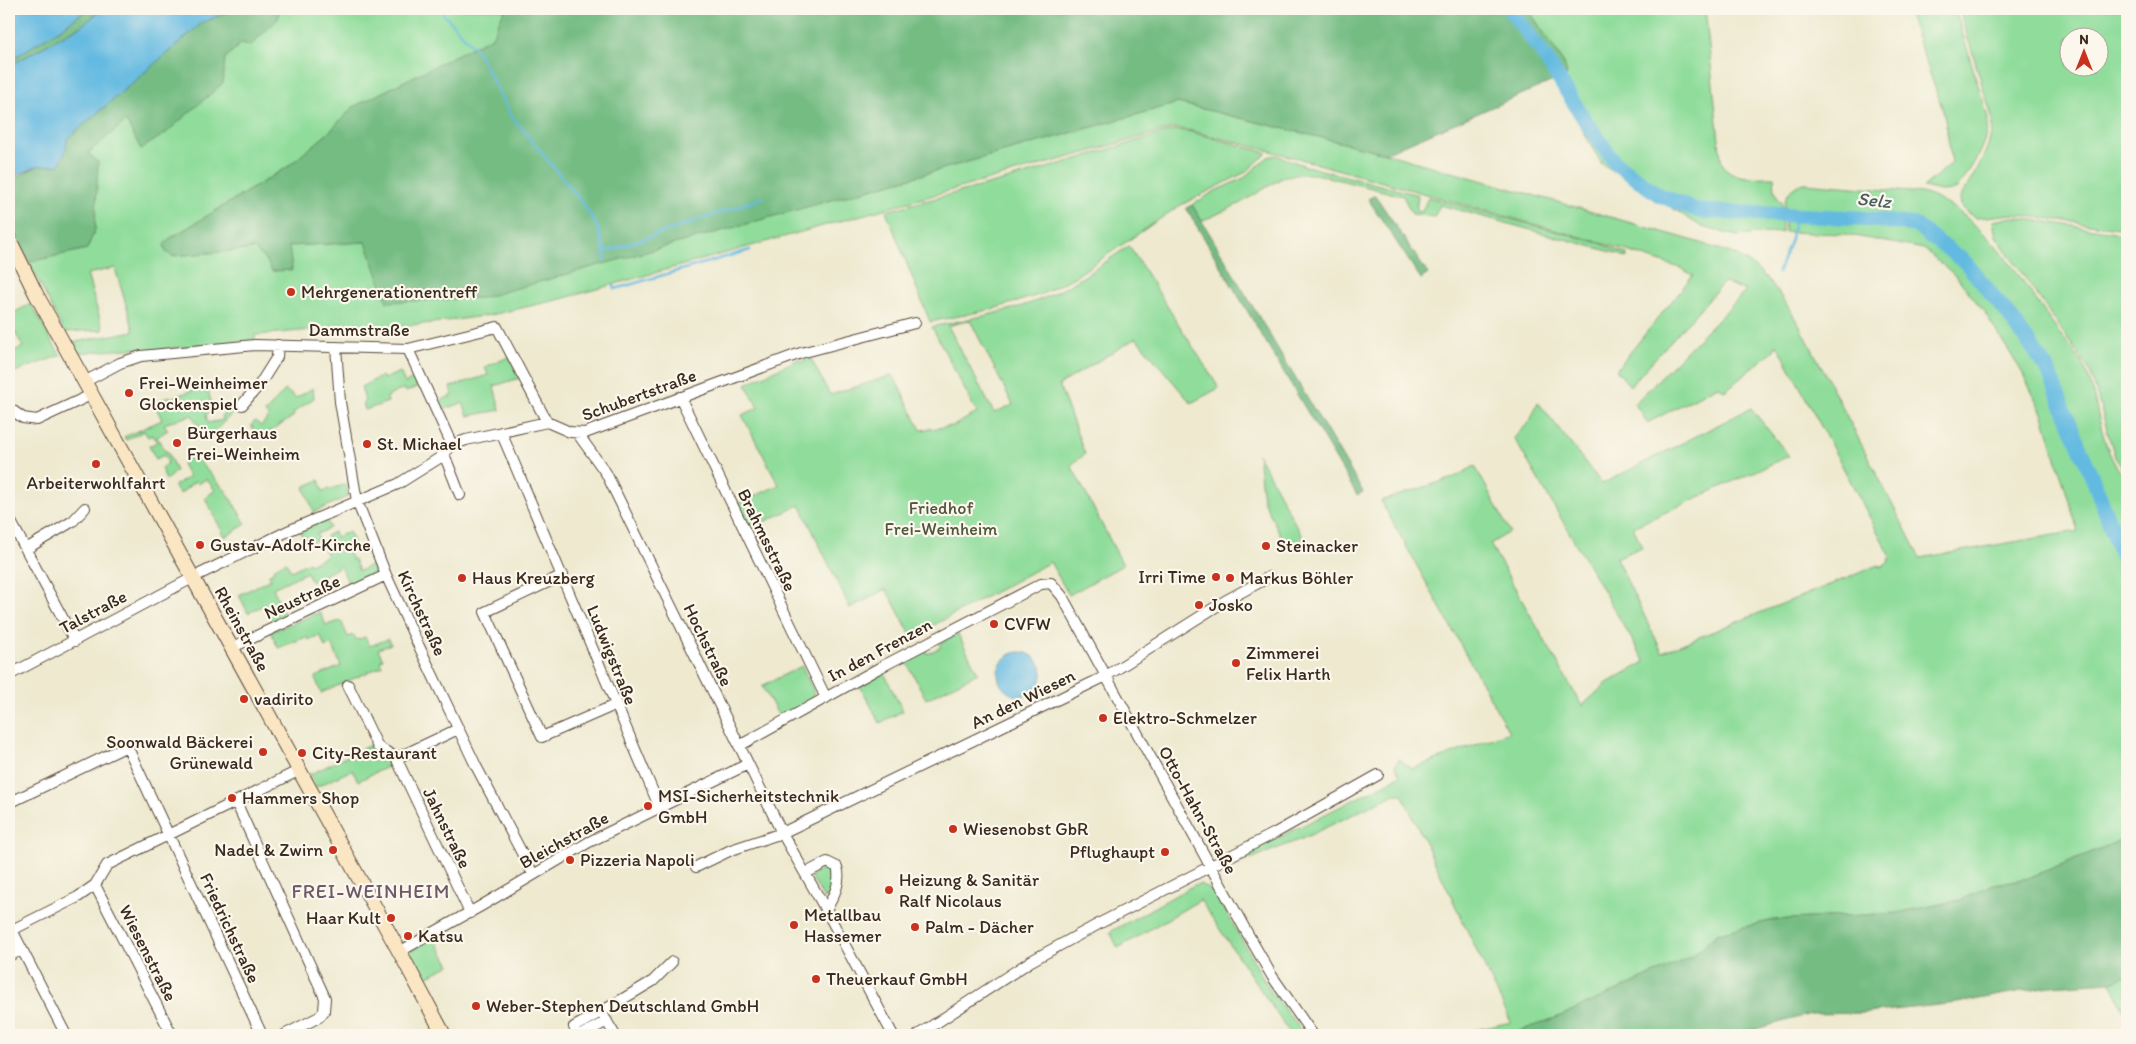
<svg xmlns="http://www.w3.org/2000/svg" width="2136" height="1044" font-family="Itim,sans-serif">
  <style>
    .green { fill: #90dd9b; stroke: #66845c; fill-rule: evenodd }
    .forest { fill: #74bc83; stroke: #587350 }
    .water { fill: #64bae1; stroke: #507280 }
    .lines { fill: none; stroke-linecap: round; stroke-linejoin: round }
    .stream { stroke: #64bae1; stroke-width: 2.5 }
    .river { stroke: #64bae1; stroke-width: 15 }
    .street-casing { stroke: #564739; stroke-width: 12 }
    .secondary-casing { stroke: #564739; stroke-width: 16 }
    .street { stroke: #fff; stroke-width: 10 }
    .secondary { stroke: #fbe6c4; stroke-width: 14 }
    .poi-dot { fill: #c8321e; stroke: #fbf7ec; stroke-width: 2 }
    .labels { text-anchor: middle; dominant-baseline: central; stroke-width: 4.5; stroke-linejoin: round; paint-order: stroke }
    .poi-label { font-size: 18px; fill: #3b2a1e; stroke: #fbf7ec; text-anchor: start }
    .street-label { font-size: 18px; fill: #3b2a1e; stroke: #fbf7ec }
    .park-label { font-size: 18px; fill: #50573d; stroke: #fbf7ec }
    .water-label { font-size: 19px; font-style: italic; fill: #495c62; stroke: #fbf7ec }
    .quarter-label { font-size: 20px; letter-spacing: 1px; fill: #6e5969; stroke: #fbf7ec }
  </style>
  <rect width="100%" height="100%" fill="#fbf7ec"/>
  <filter id="ink" filterUnits="userSpaceOnUse"><feTurbulence type="fractalNoise" baseFrequency=".02" numOctaves="2"/><feDisplacementMap in="SourceGraphic" scale="10" xChannelSelector="R" yChannelSelector="G"/><feConvolveMatrix kernelMatrix="1 2 1 2 8 2 1 2 1" color-interpolation-filters="sRGB"/></filter>
  <filter id="wash" filterUnits="userSpaceOnUse"><feTurbulence type="fractalNoise" baseFrequency=".0096" numOctaves="4" result="noise"/><feDisplacementMap in="SourceGraphic" scale="20" xChannelSelector="R" yChannelSelector="G"/><feGaussianBlur stdDeviation="1.12" result="paint"/><feColorMatrix in="noise" values="0 0 0 0 0 0 0 0 0 0 0 0 0 0 0 0 0 1.4 0 .05"/><feComposite in="paint" operator="in"/></filter>
  <g filter="url(#wash)">
    <rect width="100%" height="100%" fill="#eee9cf"/>
    <path class="green" d="M279,9h226l-12,28 -139,70 -27,27 -41,34 -117,71 3,17 82,-7 12,11 6,11 20,-1 -4,-24 78,-4 179,38 633,-177 207,50 313,89c12,5 26,8 37,13 36,17 53,52 72,84l113,219 158,-27 -35,-116 -21,-43 -37,-59 -28,-36 -33,-28 -80,-15 -59,-2c-1,-21 -6,-43 20,-49l117,10c59,18 100,87 134,136 10,13 24,28 31,44 10,25 16,91 40,104v27l-2,-1 2,12v323l-99,40 -34,6 -34,16 -63,13 -123,7 -56,13 -27,24 -133,60 -49,18h-56l58,-13 -109,-228h-7l-91,44 -74,29 -7,6 3,-9 167,-84 7,-5 -5,-9 4,-7 13,10 97,-37 -128,-231 72,-23 22,-12 35,66 -20,12 92,162 25,-23 38,-21 -131,-224 16,-17 8,-19 64,82 149,-76 38,48 -156,71 9,20 -26,11 46,94 217,-87 1,2 9,-5 -1,-3 3,-2 -114,-213 -3,6 -49,41 -7,-5 -71,37 -12,-20 111,-112 -22,-9 -94,104 -14,-16 77,-95 -13,-7 -71,-23 -316,-88 -101,-26 -18,-3 -613,171 -70,16 -59,8 -60,6 -60,1 -57,5v5l-111,11h-2l-2,-3 -62,5 -4,-7 1,-4 59,-11 -19,-63 -28,6 16,56 -39,2 -35,-70 58,-13 1,-96 38,-32 15,28 84,-91 17,-15 36,-24z
      M1528,9h177l16,151c7,21 34,17 53,17l1,14 4,10h3v31l-45,4 -35,-9 -101,-64 -28,-50 -14,-35 8,-3 -3,-12z
      M1907,9h48l33,109c0,26 -17,52 -33,72l-14,1 -18,-4 29,-24 -8,-50z
      M1959,9h168v220l-115,-15 -35,4 -10,-5 -6,-8 -1,-7c15,-25 34,-52 32,-81zM2068,38h30v30h-30z
      M1174,130l17,2 76,21 -21,19 -67,34 -103,70 -34,18 -49,15 -63,13 -44,-111 120,-31z
      M1276,155l30,11 112,29 -2,16 6,1 6,-15 171,46 28,11v4l-8,-4 -179,-49 -6,12 -22,-3 -9,-18 -87,-22h-17l-17,4 -43,26 -37,17 -10,-16 23,-14 29,-13 24,-21z
      M2013,217l114,17v239l-3,-2 -9,-14 -25,-86 -94,-135 -3,-15z
      M1129,246l90,142 -28,15 -55,-65 -77,47 26,69 -14,11 52,100 -54,30 -19,-33 -138,75 -26,-48 -36,19 -50,-103 -53,25 -12,-25 44,-20 -37,-70 16,-7 -12,-24 53,-25 2,3 9,-5 20,38 63,-20 28,55 32,-4 24,-13 -45,-86c37,-9 77,-14 112,-29 31,-13 57,-34 85,-52zM970,320l43,85 -19,8 -46,-87z
      M31,304c11,17 18,36 30,51l-52,19v-21l14,-6 -14,-26v-6z
      M509,357l11,21 -26,8 6,24 -32,6 -5,-13 -22,7 -3,-8 15,-7 -3,-8 38,-12 -3,-8z
      M400,372l5,11 9,-4 3,8 -11,5 -2,-4 -17,9 1,5 -23,8 -2,-8 2,-1 -4,-14 21,-11 2,3z
      M207,385l5,21 -4,2 1,4 -3,3 2,8 15,-3 -1,-5 14,-5 -30,30 -14,-25 -28,9 4,6 -11,7 8,14h2l9,20 -10,9 -5,-12 7,-5 -4,-8 -8,4 -7,-13 8,-4 -4,-7 -5,2 -4,-6 -18,9 -2,-3 38,-17 -8,-17 16,-7 1,2z
      M313,388l1,10 -21,15 1,3 -35,23 -8,-14 4,-4 6,5 8,-9 -4,-4 20,-23 11,8z
      M192,454l34,37 20,33 -21,13 -20,-39 10,-8 -9,-11 -8,5 -3,-3 -15,13 -6,-8 15,-9 -7,-13z
      M1258,454l46,86 -16,10 -25,-50z
      M319,480l4,11 24,-7v13l-33,15 -10,-25z
      M326,519l4,9 -13,6 2,5 -13,6 -6,-14z
      M334,532l2,5 13,-5 5,9 -9,4 7,15 2,-1 5,12 13,-6 2,6 7,-3 2,5 -33,15 -9,-22 -30,16 -4,-10 -34,16 13,29 -13,6 -9,-18 -16,8 -9,-18 32,-16 -2,-5 5,-2 -1,-3 13,-7 5,9 18,-9 1,2 17,-8 -4,-8 7,-4 -4,-8z
      M320,612l6,13 15,-4 7,16 6,-2 2,5 9,-3 5,9 18,-7 3,5 -13,5 5,10 -3,2 2,5 -61,27 -6,-16 26,-11 -9,-22 -7,3 -5,-12 -12,5 -2,-3 -28,11 -7,-16z
      M958,634l20,39 -52,26 -20,-38 20,-10 2,3 13,-7 -2,-3z
      M802,666l11,24v8l-33,20 -18,-32z
      M884,673l19,38 -23,12 -20,-37z
      M372,744l8,10 15,9 -37,18 -6,-11 -36,17 -7,-12z
      M825,867l7,1 3,9 -5,19 -6,3 -13,-23z
      M1200,884l15,8 56,100 34,43h-14l-91,-135 -82,48 -8,-16 84,-47z
      M434,938l16,27 -28,14 -12,-22 2,-7z
      M2127,976v41l-16,-35z"/>
    <path class="forest" d="M88,9h15l-22,17 -70,39 -2,-1v-3l51,-32z
      M234,9h45l-1,10 -28,27 -8,-3 -17,15 -2,25 -57,50 -25,16 -15,-28 -38,32 10,9 -3,68 -8,19 -58,13 -20,-37v-44l29,-15 21,-1 6,-15 2,-11 135,-116z
      M505,9h1023l36,54 3,12 -182,78 -207,-50 -696,195 -95,4 -21,-60 -77,4 3,24 -20,1 -6,-11 -12,-11 -82,7 -6,-4 -2,-7 5,-6 117,-71 41,-34 26,-27 139,-70z
      M1375,195l53,79 -7,5 -53,-80z
      M1192,205l10,16 161,271 -6,3 -171,-287z
      M2127,838v138l-16,6 -61,4 -93,17 -91,10 -55,1 -77,21h-225l49,-18 133,-60 27,-24 56,-13 123,-7 63,-13 34,-16 34,-6z"/>
    <path class="water" d="M9,9h79l-28,20 -51,32z
      M103,9h131l-32,14 -135,116 -1,11 -7,15 -21,1 -29,12v-114l2,1 70,-39z
      M998 674a22 22 0 1 1 44 0a22 22 0 1 1-44 0Z"/>
    <g class="lines">
      <path class="stream" d="M439,9l39,43 32,62 71,87 15,23 9,28 158,-54
        M605,260v-8
        M1778,273l13,-34 4,-24
        M614,286l1,3 135,-39"/>
      <path class="river" d="M1509,9l34,45 43,68 29,41 44,32 40,16 161,7 55,7 49,36 44,53 39,54 50,121 30,82"/>
    </g>
  </g>
  <g filter="url(#ink)">
    <g class="lines">
      <g class="street-casing">
        <path id="street" d="M336,347l4,55 17,99 29,74 30,65 60,126 57,108
          M408,349l44,96
          M86,381l34,-18 21,-7 114,-11 153,4 89,-22 50,95
          M680,397l146,301
          M242,405l18,-21 17,-27 1,-12
          M9,408l14,10 14,2 56,-26
          M501,432l158,374
          M578,434l28,39 176,360 44,77 67,125
          M444,454l16,41
          M9,518l66,123
          M26,549l47,-28 12,-13
          M563,575l-78,37 57,125 73,-32
          M231,648l155,-73
          M9,675l189,-100 92,-45 108,-46 43,-27 11,-12 14,-5 81,-18 23,10 15,1 216,-80 114,-30
          M348,685l30,62 19,11 1,4 72,151
          M739,746l142,-79 160,-83 10,-1 11,13 184,335 26,45 41,59
          M397,758l61,-29
          M236,802l89,196 -1,13 -5,6 -35,18
          M9,803l118,-57 135,289
          M696,867l35,-17 51,-17 324,-157 119,-75 44,-24
          M806,873l21,-11 10,5c5,15 -4,30 -11,43
          M95,885l77,150
          M399,952l82,-46 108,-64 159,-78
          M9,956l12,-6
          M66,1035l-54,-105 66,-33 17,-12 12,-20 193,-95
          M577,1035l-3,-8 27,-15
          M581,1035l26,-14
          M615,1035l-14,-23 52,-31 19,-19
          M918,1035l113,-74 73,-40 171,-88 103,-58"/>
      </g>
      <g class="secondary-casing">
        <path id="secondary" d="M9,239l27,55 367,664 41,77"/>
      </g>
      <use href="#street" class="street"/>
      <use href="#secondary" class="secondary"/>
    </g>
  </g>
  <g class="poi-dot">
    <circle cx="291" cy="292" r="5"/>
    <circle cx="129" cy="393" r="5"/>
    <circle cx="177" cy="443" r="5"/>
    <circle cx="367" cy="444" r="5"/>
    <circle cx="96" cy="464" r="5"/>
    <circle cx="200" cy="545" r="5"/>
    <circle cx="1266" cy="546" r="5"/>
    <circle cx="1216" cy="577" r="5"/>
    <circle cx="462" cy="578" r="5"/>
    <circle cx="1230" cy="578" r="5"/>
    <circle cx="1199" cy="605" r="5"/>
    <circle cx="994" cy="624" r="5"/>
    <circle cx="1236" cy="663" r="5"/>
    <circle cx="244" cy="699" r="5"/>
    <circle cx="1103" cy="718" r="5"/>
    <circle cx="263" cy="752" r="5"/>
    <circle cx="302" cy="753" r="5"/>
    <circle cx="232" cy="798" r="5"/>
    <circle cx="648" cy="806" r="5"/>
    <circle cx="953" cy="829" r="5"/>
    <circle cx="333" cy="850" r="5"/>
    <circle cx="1165" cy="852" r="5"/>
    <circle cx="570" cy="860" r="5"/>
    <circle cx="889" cy="890" r="5"/>
    <circle cx="391" cy="918" r="5"/>
    <circle cx="794" cy="925" r="5"/>
    <circle cx="915" cy="927" r="5"/>
    <circle cx="408" cy="936" r="5"/>
    <circle cx="816" cy="979" r="5"/>
    <circle cx="476" cy="1006" r="5"/>
  </g>
  <g class="labels">
    <g class="poi-label">
      <text x="301" y="292">Mehrgenerationentreff</text>
      <text x="139" y="383">Frei-Weinheimer<tspan x="139" dy="21">Glockenspiel</tspan></text>
      <text x="187" y="433">Bürgerhaus<tspan x="187" dy="21">Frei-Weinheim</tspan></text>
      <text x="377" y="444">St. Michael</text>
      <text x="96" y="483" text-anchor="middle">Arbeiterwohlfahrt</text>
      <text x="210" y="545">Gustav-Adolf-Kirche</text>
      <text x="1276" y="546">Steinacker</text>
      <text x="1206" y="577" text-anchor="end">Irri Time</text>
      <text x="472" y="578">Haus Kreuzberg</text>
      <text x="1240" y="578">Markus Böhler</text>
      <text x="1209" y="605">Josko</text>
      <text x="1004" y="624">CVFW</text>
      <text x="1246" y="653">Zimmerei<tspan x="1246" dy="21">Felix Harth</tspan></text>
      <text x="254" y="699">vadirito</text>
      <text x="1113" y="718">Elektro-Schmelzer</text>
      <text x="253" y="742" text-anchor="end">Soonwald Bäckerei<tspan x="253" dy="21">Grünewald</tspan></text>
      <text x="312" y="753">City-Restaurant</text>
      <text x="658" y="796">MSI-Sicherheitstechnik<tspan x="658" dy="21">GmbH</tspan></text>
      <text x="242" y="798">Hammers Shop</text>
      <text x="963" y="829">Wiesenobst GbR</text>
      <text x="323" y="850" text-anchor="end">Nadel &amp; Zwirn</text>
      <text x="1155" y="852" text-anchor="end">Pflughaupt</text>
      <text x="580" y="860">Pizzeria Napoli</text>
      <text x="899" y="880">Heizung &amp; Sanitär<tspan x="899" dy="21">Ralf Nicolaus</tspan></text>
      <text x="804" y="915">Metallbau<tspan x="804" dy="21">Hassemer</tspan></text>
      <text x="381" y="918" text-anchor="end">Haar Kult</text>
      <text x="925" y="927">Palm - Dächer</text>
      <text x="418" y="936">Katsu</text>
      <text x="826" y="979">Theuerkauf GmbH</text>
      <text x="486" y="1006">Weber-Stephen Deutschland GmbH</text>
    </g>
    <g class="street-label">
      <text x="359" y="330">Dammstraße</text>
      <text transform="translate(639 395) rotate(-20)">Schubertstraße</text>
      <text transform="translate(767 540) rotate(64)">Brahmsstraße</text>
      <text transform="translate(302 597) rotate(-25)">Neustraße</text>
      <text transform="translate(93 612) rotate(-28)">Talstraße</text>
      <text transform="translate(422 613) rotate(65)">Kirchstraße</text>
      <text transform="translate(242 629) rotate(61)">Rheinstraße</text>
      <text transform="translate(708 645) rotate(64)">Hochstraße</text>
      <text transform="translate(880 650) rotate(-28)">In den Frenzen</text>
      <text transform="translate(612 655) rotate(68)">Ludwigstraße</text>
      <text transform="translate(1023 699) rotate(-26)">An den Wiesen</text>
      <text transform="translate(1198 810) rotate(61)">Otto-Hahn-Straße</text>
      <text transform="translate(447 828) rotate(64)">Jahnstraße</text>
      <text transform="translate(564 840) rotate(-29)">Bleichstraße</text>
      <text transform="translate(230 928) rotate(65)">Friedrichstraße</text>
      <text transform="translate(148 953) rotate(63)">Wiesenstraße</text>
    </g>
    <g class="park-label">
      <text x="941" y="508">Friedhof<tspan x="941" dy="21">Frei-Weinheim</tspan></text>
    </g>
    <g class="water-label">
      <text transform="translate(1874 200) rotate(6)">Selz</text>
    </g>
    <g class="quarter-label">
      <text x="371" y="891">FREI-WEINHEIM</text>
    </g>
  </g>
  <rect width="2136" height="1044" fill="none" stroke="#fbf7ec" stroke-width="30"/>
  <g transform="translate(2084 52)"><circle r="24" fill="#fbf7ec" stroke="#aea59a"/>
  <path d="M0-4L9 19L0 12L-9 19Z" fill="#c8321e"/>
  <text y="-8" font-size="14" font-weight="bold" text-anchor="middle" fill="#3b2a1e">N</text>
  </g>
</svg>
